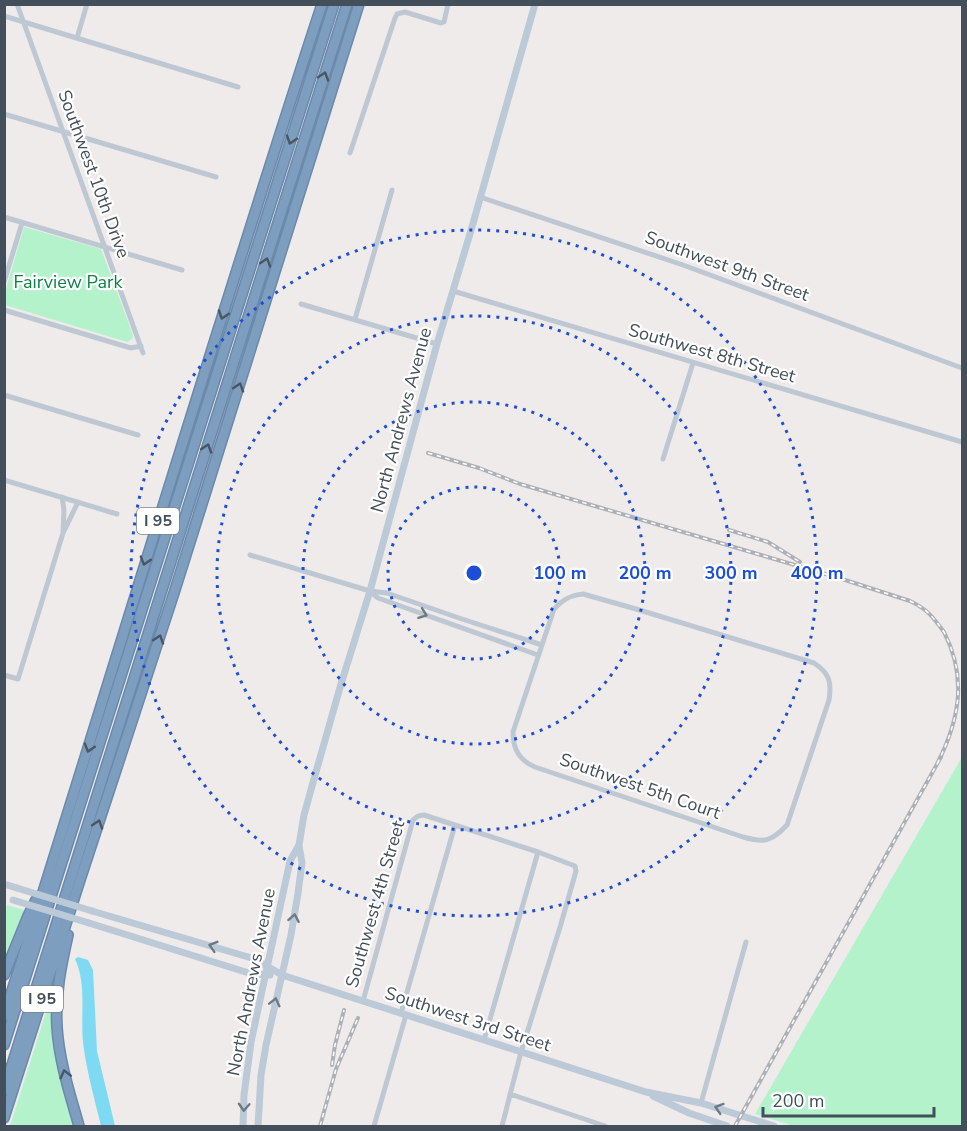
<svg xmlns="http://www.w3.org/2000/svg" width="967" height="1131" font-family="'Nunito Sans',sans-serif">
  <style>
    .green { fill: #b4f2cc }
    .water { fill: #7ddaf2 }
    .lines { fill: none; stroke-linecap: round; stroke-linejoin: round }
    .highway-casing { stroke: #6a89ab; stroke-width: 12 }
    .street { stroke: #bdc8d3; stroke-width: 5 }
    .secondary { stroke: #bcc9d7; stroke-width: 7 }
    .highway { stroke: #7e9ec0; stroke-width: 9 }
    .rail-casing { stroke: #adb1b7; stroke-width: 4 }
    .rail { stroke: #fff; stroke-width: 1.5; stroke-dasharray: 4.5; stroke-linecap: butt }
    .secondary-bridge { stroke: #bcc9d7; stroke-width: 7 }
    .oneway { stroke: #495764 }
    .oneway2 { stroke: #6e7984 }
    .oneway3 { stroke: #6d7a86 }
    .ring { fill: none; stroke: #1d4ed8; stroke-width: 3; stroke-dasharray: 3 6 }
    .labels { text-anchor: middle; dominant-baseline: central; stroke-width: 4.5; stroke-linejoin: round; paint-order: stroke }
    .shield { fill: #fff; stroke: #7b848c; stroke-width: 1.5 }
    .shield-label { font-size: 16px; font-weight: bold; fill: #434f5a }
    .street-label { font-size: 18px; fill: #434f5a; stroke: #fff }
    .park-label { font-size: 18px; fill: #0f8047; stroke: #fff }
    .centre { fill: #1d4ed8; stroke: #fff; stroke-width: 3 }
    .ring-label { font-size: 18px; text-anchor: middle; font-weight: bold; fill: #1d4ed8; stroke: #fff; stroke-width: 4.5; stroke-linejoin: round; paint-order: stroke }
  </style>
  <rect width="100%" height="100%" fill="#efebeb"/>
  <path class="green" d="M24,227l77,22 32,86 -1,4 -5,3 -122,-37v-13z
    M962,757v369h-168l-39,-12z
    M7,905l17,5 -19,48 -1,-20 2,-1c-4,-10 -2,-23 1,-32z
    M53,990h1l4,72 16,64h-64z"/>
  <path class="water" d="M78,957l10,3 5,10 4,81 18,75h-14c-6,-25 -13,-50 -17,-76 -5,-31 4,-63 -9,-91z"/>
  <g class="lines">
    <g class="highway-casing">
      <path id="highway" d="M68,935c-7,31 -13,60 -11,92 2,34 13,67 22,99
        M4,975l24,-59 8,-16
        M4,1016c107,-337 208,-676 318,-1012
        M4,1045l330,-1041
        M4,1090l343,-1086
        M4,1118l76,-238 94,-287 185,-589"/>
    </g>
    <path class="street" d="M17,4l126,349
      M4,16l234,71
      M77,38l10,-34
      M4,114l212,63
      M350,153l45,-135 2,-4 8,-2 36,11 3,-1 4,-18
      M480,197l203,68 279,103
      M4,217l178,53
      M4,282l18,-59
      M453,291l509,151
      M301,304l136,40
      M4,310l120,36 7,2 10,-2
      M355,319l37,-129
      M4,395l134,40
      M663,459l30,-96
      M4,480l113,34
      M62,497l2,13 -1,21
      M250,555l120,36 17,2 72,25 83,27
      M371,592l7,6 160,57
      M583,594l53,15 178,54c15,10 18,18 15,37l-42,125c-16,17 -23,18 -44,12l-208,-70c-16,-7 -22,-18 -22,-35l41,-123c8,-9 16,-14 29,-15z
      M4,675l14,4 45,-146 15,-31
      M363,1001l50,-181 5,-4 6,-1 114,37 37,14 1,5 -15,53 -40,128 -19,74
      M401,1013l54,-188
      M484,1040l54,-188
      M510,1094l95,32
      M701,1103l45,-161
      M374,1126l32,-111"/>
    <path class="secondary" d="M4,884l13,4
      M92,911l163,48 27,16 364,117 55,11 73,23
      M89,923l163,51 18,1
      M653,1096l36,17 38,13
      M243,1126l1,-31 7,-53 39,-181 9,-16 5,-30 8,-29 29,-102 29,-93 67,-247 35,-117 63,-223
      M258,1126l3,-51 5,-30 25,-110 7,-42 4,-30 -3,-18"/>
    <use href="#highway" class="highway"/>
    <g class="rail-casing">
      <path id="rail" d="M428,453l51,15 41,16 319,94 71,23c17,8 23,16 34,31 23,45 16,87 -7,132
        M729,530l39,12 32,20
        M332,1065l3,-20 9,-35
        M320,1126l16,-57 22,-51
        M735,1126l206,-369"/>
    </g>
    <use href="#rail" class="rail"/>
    <path class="secondary-bridge" d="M17,888l75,23
      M13,900l76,23"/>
  </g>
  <defs><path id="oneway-chevron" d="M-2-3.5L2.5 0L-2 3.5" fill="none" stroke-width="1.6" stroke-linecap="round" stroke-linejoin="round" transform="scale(1.5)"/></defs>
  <g class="oneway">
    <use href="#oneway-chevron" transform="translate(324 76) rotate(-72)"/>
    <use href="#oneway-chevron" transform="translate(291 140) rotate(108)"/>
    <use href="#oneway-chevron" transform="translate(266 262) rotate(-72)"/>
    <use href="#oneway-chevron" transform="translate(223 315) rotate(108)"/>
    <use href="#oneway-chevron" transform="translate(239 387) rotate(-72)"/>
    <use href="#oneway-chevron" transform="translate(207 448) rotate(-72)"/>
    <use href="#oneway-chevron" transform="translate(145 561) rotate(107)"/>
    <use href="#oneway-chevron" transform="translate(159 639) rotate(-72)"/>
    <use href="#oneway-chevron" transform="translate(89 748) rotate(107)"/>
    <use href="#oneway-chevron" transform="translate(98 824) rotate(-72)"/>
    <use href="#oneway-chevron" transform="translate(65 1074) rotate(-104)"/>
  </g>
  <use class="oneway2" href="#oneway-chevron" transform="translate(423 614) rotate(20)"/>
  <g class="oneway3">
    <use href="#oneway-chevron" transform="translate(294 918) rotate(-80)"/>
    <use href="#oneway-chevron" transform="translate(213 946) rotate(-163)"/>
    <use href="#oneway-chevron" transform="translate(275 1002) rotate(-76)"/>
    <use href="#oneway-chevron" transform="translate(244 1107) rotate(93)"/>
    <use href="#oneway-chevron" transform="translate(719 1108) rotate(-162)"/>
  </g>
  <g class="ring">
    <circle cx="474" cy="573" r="86"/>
    <circle cx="474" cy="573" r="171"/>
    <circle cx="474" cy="573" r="257"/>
    <circle cx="474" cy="573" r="343"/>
  </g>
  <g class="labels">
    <g class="shield">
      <rect x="137" y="508" width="42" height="26" rx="4.5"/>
      <rect x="21" y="986" width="42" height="26" rx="4.5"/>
    </g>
    <g class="shield-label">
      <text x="158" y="521">I 95</text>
      <text x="42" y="999">I 95</text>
    </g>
    <g class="street-label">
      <text transform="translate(94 174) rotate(70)">Southwest 10th Drive</text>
      <text transform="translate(727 266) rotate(20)">Southwest 9th Street</text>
      <text transform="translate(712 353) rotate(16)">Southwest 8th Street</text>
      <text transform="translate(401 420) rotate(-75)">North Andrews Avenue</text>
      <text transform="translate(640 786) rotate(19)">Southwest 5th Court</text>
      <text transform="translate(375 904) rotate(-74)">Southwest 4th Street</text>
      <text transform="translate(251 982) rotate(-79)">North Andrews Avenue</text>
      <text transform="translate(468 1019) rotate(18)">Southwest 3rd Street</text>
    </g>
    <g class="park-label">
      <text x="68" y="282">Fairview Park</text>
    </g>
  </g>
  <circle cx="474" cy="573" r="9" class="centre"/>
  <g class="ring-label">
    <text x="560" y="579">100 m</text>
    <text x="645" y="579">200 m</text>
    <text x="731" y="579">300 m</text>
    <text x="817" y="579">400 m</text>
  </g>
  <rect width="967" height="1131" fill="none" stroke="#434f5a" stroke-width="12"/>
  <path d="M763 1107v9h171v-9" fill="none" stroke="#434f5a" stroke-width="3"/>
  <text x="772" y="1107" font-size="18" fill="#434f5a" stroke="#ffffff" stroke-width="4.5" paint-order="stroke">200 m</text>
</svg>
